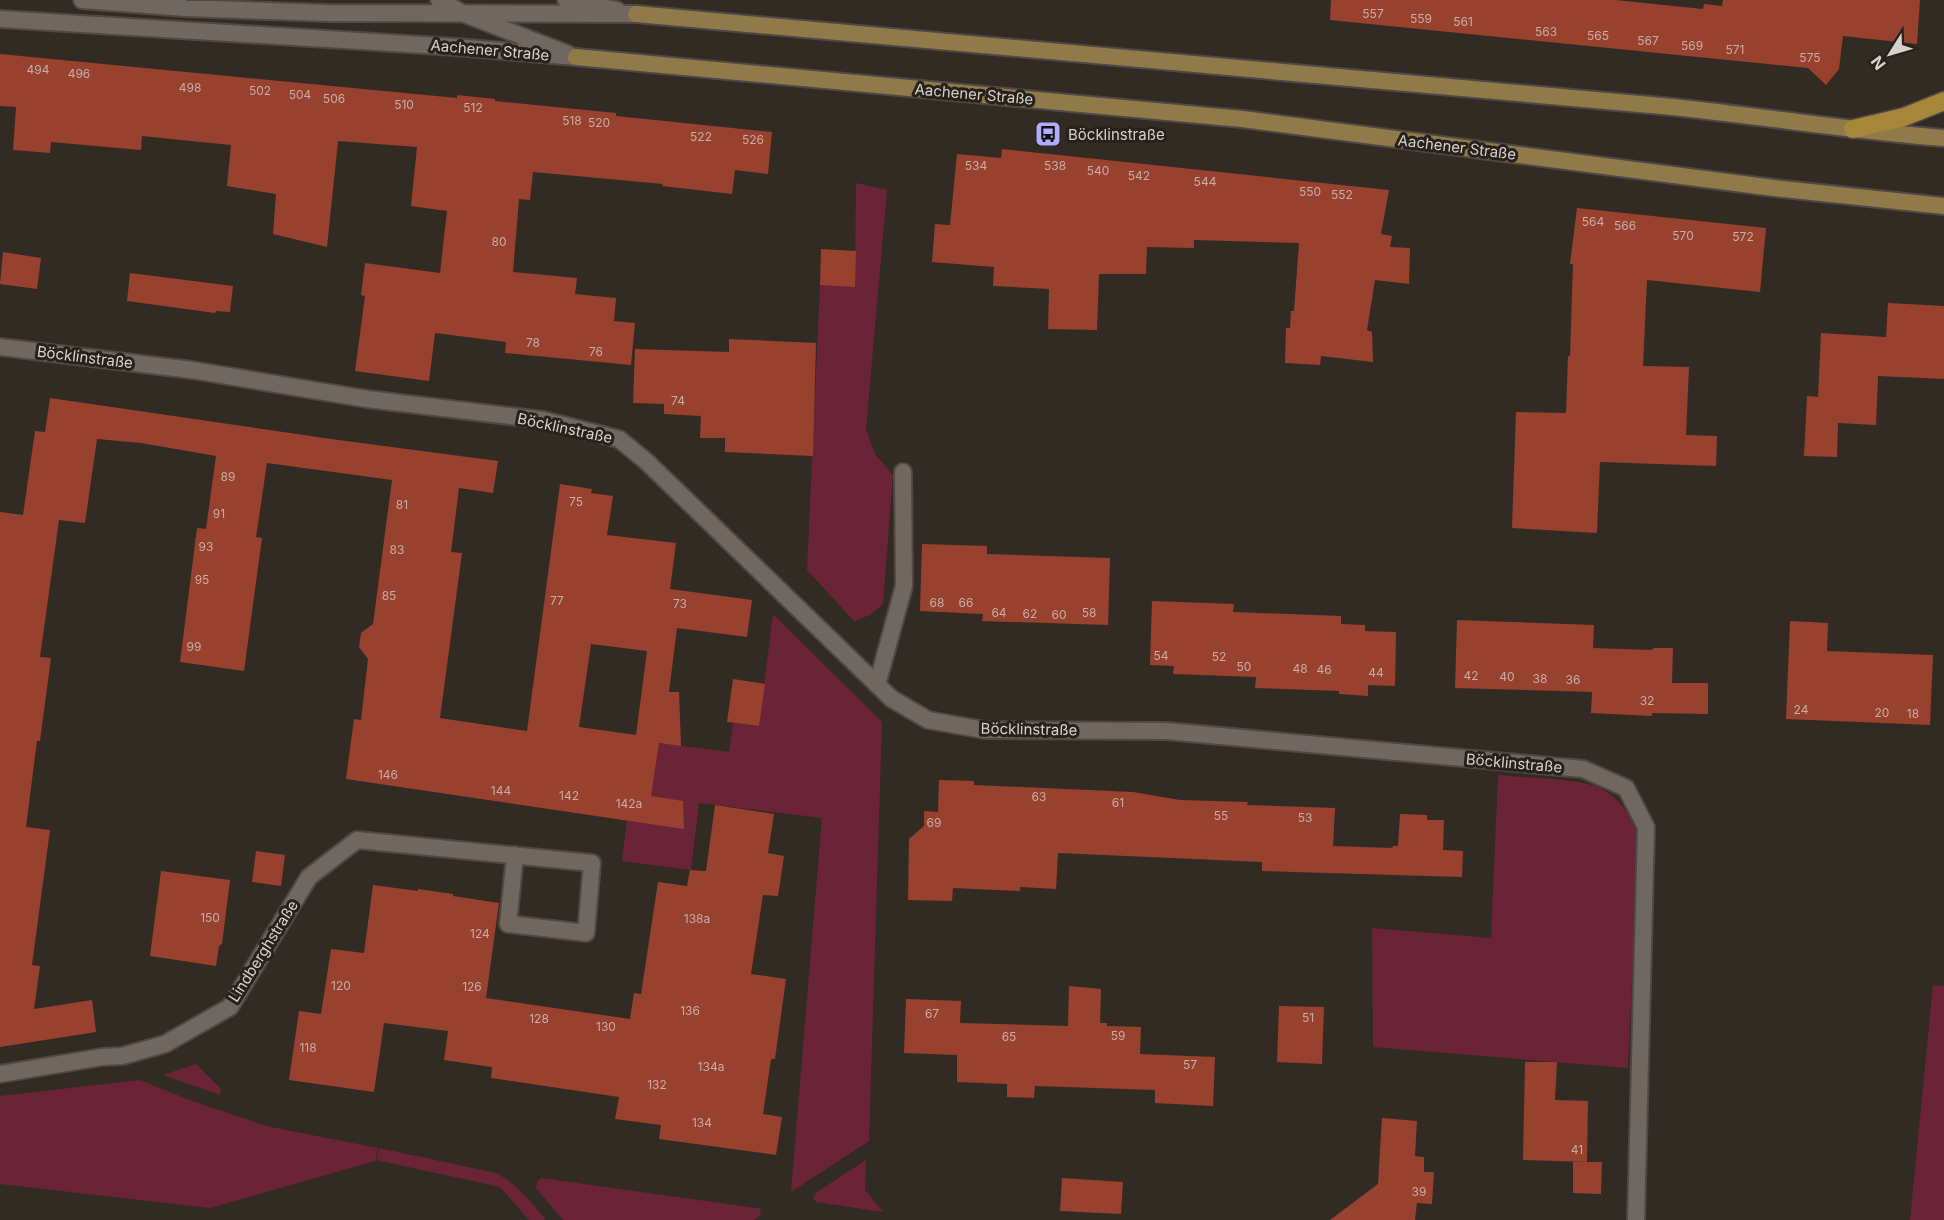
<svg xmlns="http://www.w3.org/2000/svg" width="1944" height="1220" font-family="Inter,sans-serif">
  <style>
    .green { fill: #6b2337 }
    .building { fill: #99412f; fill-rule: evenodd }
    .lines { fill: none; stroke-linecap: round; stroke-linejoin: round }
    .pedestrian-casing { stroke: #4f4843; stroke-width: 20 }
    .minor-casing { stroke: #4f4843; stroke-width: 20 }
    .tertiary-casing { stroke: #4f4843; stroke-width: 20 }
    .secondary-casing { stroke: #4f4843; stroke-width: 20 }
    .primary-casing { stroke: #4f4843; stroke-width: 20 }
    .motorway-casing { stroke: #4f4843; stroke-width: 21 }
    .pedestrian { stroke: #706760; stroke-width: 16 }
    .minor { stroke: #706760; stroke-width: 16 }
    .tertiary { stroke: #706760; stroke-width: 16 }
    .secondary { stroke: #706760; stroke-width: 16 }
    .primary { stroke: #907a49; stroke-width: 16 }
    .motorway { stroke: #a68739; stroke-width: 18 }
    .labels { text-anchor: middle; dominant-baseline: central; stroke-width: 6; stroke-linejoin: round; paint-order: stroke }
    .number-label { font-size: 12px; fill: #c7ada6 }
    .street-label { font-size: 15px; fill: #d6d1cd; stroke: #28211b }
    .poi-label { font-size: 15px; fill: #d6d1cd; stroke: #28211b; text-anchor: start }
  </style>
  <rect width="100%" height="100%" fill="#322b24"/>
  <path class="green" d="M856,183l31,7 -21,239 9,25 18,21 -10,129 -13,11 -16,6 -47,-51 13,-285 35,1z
    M773,614l109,108 -13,419 -78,51 31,-374 -123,-15 -8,67 -69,-9 5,-41 32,-77 70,9 4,-29 26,3z
    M1498,775c24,3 82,3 102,13 16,8 31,25 36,42 2,7 2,16 2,23l-10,215 -255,-21 -1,-119 119,10z
    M1933,985l11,1v234h-34z
    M196,1064l25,25 -1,6 -57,-20z
    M140,1080l52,21 74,25 112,22 -3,13 -165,47 -210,-24v-88z
    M379,1148l117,25c21,11 35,29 50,47h-17l-29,-33 -124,-27z
    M866,1160l-1,30 18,22 -67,-10 -3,-4 4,-6z
    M541,1178l215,30h3l2,4 -1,4 -6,4h-191l-27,-32 1,-6z"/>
  <path class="building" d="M1331,0h284l88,9 1,-5 18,2 1,-6h197l-3,44 -74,-8 -4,33 -13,16 -18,-17 -478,-48z
    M0,54l457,44v-3l38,4v2l121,12v3l156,16 -4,42 -33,-4 -3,24 -70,-8 1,-2 -130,-12 -3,28 -11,-1 -6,73 64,6 -2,16 41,4 -2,23 21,2 -4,42 -126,-12 1,-11 -71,-9 -6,48 -74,-10 10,-75 -4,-1 4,-32 75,10 7,-62 -36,-5 6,-59 -79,-6 -11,106 -54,-13 3,-40 -49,-8 4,-41 -89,-9 -1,14 -90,-8 -1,11 -37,-3 3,-43 -16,-1z
    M1002,149l387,41 -8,44 11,2 -2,11 20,1 -1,36 -34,-4 -8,50 5,2 1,30 -52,-6 -1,9 -35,-2 1,-35h4l1,-17h3l5,-68 -105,-3v8l-47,-1 -1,27h-47l-2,56 -49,-1 1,-40 -56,-3 1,-19 -62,-5 3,-38 15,1 7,-71 44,4z
    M1577,208l189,20 -6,64 -113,-12 -4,86 46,1 -3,68 31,1 -1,30 -116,-4 -3,71 -85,-5 4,-116 50,1 2,-57h2l3,-92h-3z
    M821,249l35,2 -1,36 -35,-2z
    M3,252l38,6 -4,31 -37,-5z
    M130,273l103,13 -3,26 -14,-1 -1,2 -88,-12z
    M1888,303l56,3v73l-66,-3 -2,49 -38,-2 -1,34 -33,-1 3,-60 11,1 3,-64 65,4z
    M729,339l87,4 -3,113 -88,-4v-14h-25l1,-22 -37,-2v-10l-31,-1 2,-54 94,3z
    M50,398l281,41 167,22 -5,32 -34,-5 -8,64 11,1 -22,165 87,13 33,-247 32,5 -1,4 22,3 -6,39 69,8 -6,46 82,11 -5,37 -70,-9 -8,64h10l2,54 -22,-3 -8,53 32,5 1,28 -338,-50 8,-60 7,1 7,-61 -9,-12 2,-14 12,-9 19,-144 -125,-17 -11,74 6,1 -18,133 -64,-9 17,-134 9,1 10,-73 -75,-13 -44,-4 -12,84 -26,-3 -19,137 11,1 -11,83h-3l-11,86 24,3 -18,135 8,1 -6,43 58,-9 4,32 -96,15v-535l23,3 12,-84 10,1zM591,644l56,7 -11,84 -57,-8z
    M922,544l65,2v8l123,4 -2,67 -126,-4 1,-7 -63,-3z
    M1152,601l82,3 -1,8 108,4v8l24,1v6l31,1 -1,54 -27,-1v11l-29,-2v-3l-84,-3 1,-11 -83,-3 1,-8 -24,-1z
    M1457,620l137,5 -1,23 58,2 3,-2h19l-1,35h36v31l-56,-1v3l-61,-3 1,-21 -137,-4z
    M1790,621l38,2 -1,28 106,4 -3,70 -144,-6z
    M733,679l32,5 -6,42 -32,-4z
    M939,780l35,1v4l159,7 47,8 68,2 -1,3 88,3 -2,38 59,2 1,-2h5l2,-32 27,1v5h17l-1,30 20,1 -1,26 -200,-6v-9l-204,-9 -2,36 -36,-2v4l-67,-3 -1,13 -44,-1 1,-61 15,-13v-15l14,1z
    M715,805l59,9 -6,39 16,3 -6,40 -15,-1 -12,79 35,5 -11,80h-4l-8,55 19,3 -6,38 -117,-16 2,-14 -46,-6 4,-22 -128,-19 1,-11 -48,-7 4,-29 -64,-8 -10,69 -85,-12 10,-69 22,3 10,-65 33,4 9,-68 45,6v-2l35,5v2l46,7 -13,95 144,21 4,-26 7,1 17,-112 29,4 3,-16 16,1z
    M256,851l29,4 -4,31 -29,-4z
    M161,871l69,9 -8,64 -3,2 -3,20 -66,-10z
    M1069,986l32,3 -1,34h7v3l34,1 -1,27 75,3 -2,49 -58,-3v-13l-120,-4 -1,12 -27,-1v-13l-50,-2v-27l-53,-2 2,-54 55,2 -1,22 108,3z
    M1279,1006l45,1 -2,57 -45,-2z
    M1525,1062h32l-2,38 33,1 -1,61 -64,-2z
    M1382,1118l35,3 -2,35 9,1v15h10l-2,32 -15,-1 -2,17h-85l48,-36z
    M1573,1162h29l-1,32 -28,-1z
    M1062,1178l61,4 -2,32 -61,-3z"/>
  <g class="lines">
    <g class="pedestrian-casing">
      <path id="pedestrian" d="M877,685l27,-99 -1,-114"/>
    </g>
    <g class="minor-casing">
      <path id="minor" d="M0,347l192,23 175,29 176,21 76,19 28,23 245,237 36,21 56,10 182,1 417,38 43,19 20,39 -10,393
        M0,1074l102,-17 20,-1 43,-12 65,-37 79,-130 48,-37 235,23 -6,70 -78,-9 7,-69"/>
    </g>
    <g class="tertiary-casing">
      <path id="tertiary" d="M439,0l23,13 106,41
        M566,0l51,10"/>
    </g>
    <g class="secondary-casing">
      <path id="secondary" d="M82,0l104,8 141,5 309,1
        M0,19l456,28 120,10"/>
    </g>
    <g class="primary-casing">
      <path id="primary" d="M636,14c342,29 684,60 1026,92 94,9 188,25 282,32
        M576,57l666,62 532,69 170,18"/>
    </g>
    <g class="motorway-casing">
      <path id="motorway" d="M1853,129l51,-12 40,-16"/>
    </g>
    <use href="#pedestrian" class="pedestrian"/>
    <use href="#minor" class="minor"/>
    <use href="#tertiary" class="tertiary"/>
    <use href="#secondary" class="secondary"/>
    <use href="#primary" class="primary"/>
    <use href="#motorway" class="motorway"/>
  </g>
  <defs>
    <g id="bus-square" transform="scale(1.35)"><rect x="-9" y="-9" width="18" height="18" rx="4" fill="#b1adfa" stroke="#28211b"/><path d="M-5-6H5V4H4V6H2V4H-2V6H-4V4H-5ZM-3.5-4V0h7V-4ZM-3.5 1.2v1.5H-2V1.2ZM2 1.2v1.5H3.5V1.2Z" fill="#111"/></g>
  </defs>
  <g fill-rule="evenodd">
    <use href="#bus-square" x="1048" y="134"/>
  </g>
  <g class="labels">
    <g class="number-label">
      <text x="1373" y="13">557</text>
      <text x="1421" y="18">559</text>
      <text x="1463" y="21">561</text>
      <text x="1546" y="31">563</text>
      <text x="1598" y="35">565</text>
      <text x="1648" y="40">567</text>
      <text x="1692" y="45">569</text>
      <text x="1735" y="49">571</text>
      <text x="1810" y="57">575</text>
      <text x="38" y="69">494</text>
      <text x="79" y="73">496</text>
      <text x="190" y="87">498</text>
      <text x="260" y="90">502</text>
      <text x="300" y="94">504</text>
      <text x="334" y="98">506</text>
      <text x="404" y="104">510</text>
      <text x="473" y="107">512</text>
      <text x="572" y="120">518</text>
      <text x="599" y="122">520</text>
      <text x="701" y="136">522</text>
      <text x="753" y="139">526</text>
      <text x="976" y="165">534</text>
      <text x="1055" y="165">538</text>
      <text x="1098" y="170">540</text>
      <text x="1139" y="175">542</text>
      <text x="1205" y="181">544</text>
      <text x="1310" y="191">550</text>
      <text x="1342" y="194">552</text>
      <text x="1593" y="221">564</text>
      <text x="1625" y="225">566</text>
      <text x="1683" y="235">570</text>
      <text x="1743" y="236">572</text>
      <text x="499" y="241">80</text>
      <text x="533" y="342">78</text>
      <text x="596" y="351">76</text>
      <text x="678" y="400">74</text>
      <text x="228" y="476">89</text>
      <text x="576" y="501">75</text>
      <text x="402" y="504">81</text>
      <text x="219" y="513">91</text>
      <text x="206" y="546">93</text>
      <text x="397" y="549">83</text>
      <text x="202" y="579">95</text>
      <text x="389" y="595">85</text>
      <text x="557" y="600">77</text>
      <text x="937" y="602">68</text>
      <text x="966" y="602">66</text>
      <text x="680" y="603">73</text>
      <text x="999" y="612">64</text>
      <text x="1089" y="612">58</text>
      <text x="1030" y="613">62</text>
      <text x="1059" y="614">60</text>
      <text x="194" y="646">99</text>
      <text x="1161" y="655">54</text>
      <text x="1219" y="656">52</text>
      <text x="1244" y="666">50</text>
      <text x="1300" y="668">48</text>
      <text x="1324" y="669">46</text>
      <text x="1376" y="672">44</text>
      <text x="1471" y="675">42</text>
      <text x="1507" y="676">40</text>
      <text x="1540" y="678">38</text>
      <text x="1573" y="679">36</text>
      <text x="1647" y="700">32</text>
      <text x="1801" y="709">24</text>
      <text x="1882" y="712">20</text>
      <text x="1913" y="713">18</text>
      <text x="388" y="774">146</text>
      <text x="501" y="790">144</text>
      <text x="569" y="795">142</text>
      <text x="1039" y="796">63</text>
      <text x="1118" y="802">61</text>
      <text x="629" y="803">142a</text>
      <text x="1221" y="815">55</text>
      <text x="1305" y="817">53</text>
      <text x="934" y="822">69</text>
      <text x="210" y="917">150</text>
      <text x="697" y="918">138a</text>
      <text x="480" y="933">124</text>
      <text x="341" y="985">120</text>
      <text x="472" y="986">126</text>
      <text x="690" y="1010">136</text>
      <text x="932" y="1013">67</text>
      <text x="1308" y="1017">51</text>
      <text x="539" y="1018">128</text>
      <text x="606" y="1026">130</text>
      <text x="1118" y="1035">59</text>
      <text x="1009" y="1036">65</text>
      <text x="308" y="1047">118</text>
      <text x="1190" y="1064">57</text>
      <text x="711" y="1066">134a</text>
      <text x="657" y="1084">132</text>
      <text x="702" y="1122">134</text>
      <text x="1577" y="1149">41</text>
      <text x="1419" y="1191">39</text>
    </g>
    <g class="street-label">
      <text transform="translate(490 50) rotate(5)">Aachener Straße</text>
      <text transform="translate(974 94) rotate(5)">Aachener Straße</text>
      <text transform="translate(1457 147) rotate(7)">Aachener Straße</text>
      <text transform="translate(85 357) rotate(7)">Böcklinstraße</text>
      <text transform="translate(565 428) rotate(12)">Böcklinstraße</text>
      <text transform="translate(1029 729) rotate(1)">Böcklinstraße</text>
      <text transform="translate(1514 763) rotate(5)">Böcklinstraße</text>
      <text transform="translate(263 951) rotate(-58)">Lindberghstraße</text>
    </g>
    <g class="poi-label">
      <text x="1068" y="134">Böcklinstraße</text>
    </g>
  </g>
  <g transform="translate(1890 54) rotate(233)" stroke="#28211b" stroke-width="4.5" paint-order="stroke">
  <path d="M0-4.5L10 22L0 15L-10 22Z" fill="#d6d1cd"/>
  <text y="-9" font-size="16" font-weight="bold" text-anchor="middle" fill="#d6d1cd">N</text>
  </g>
</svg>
